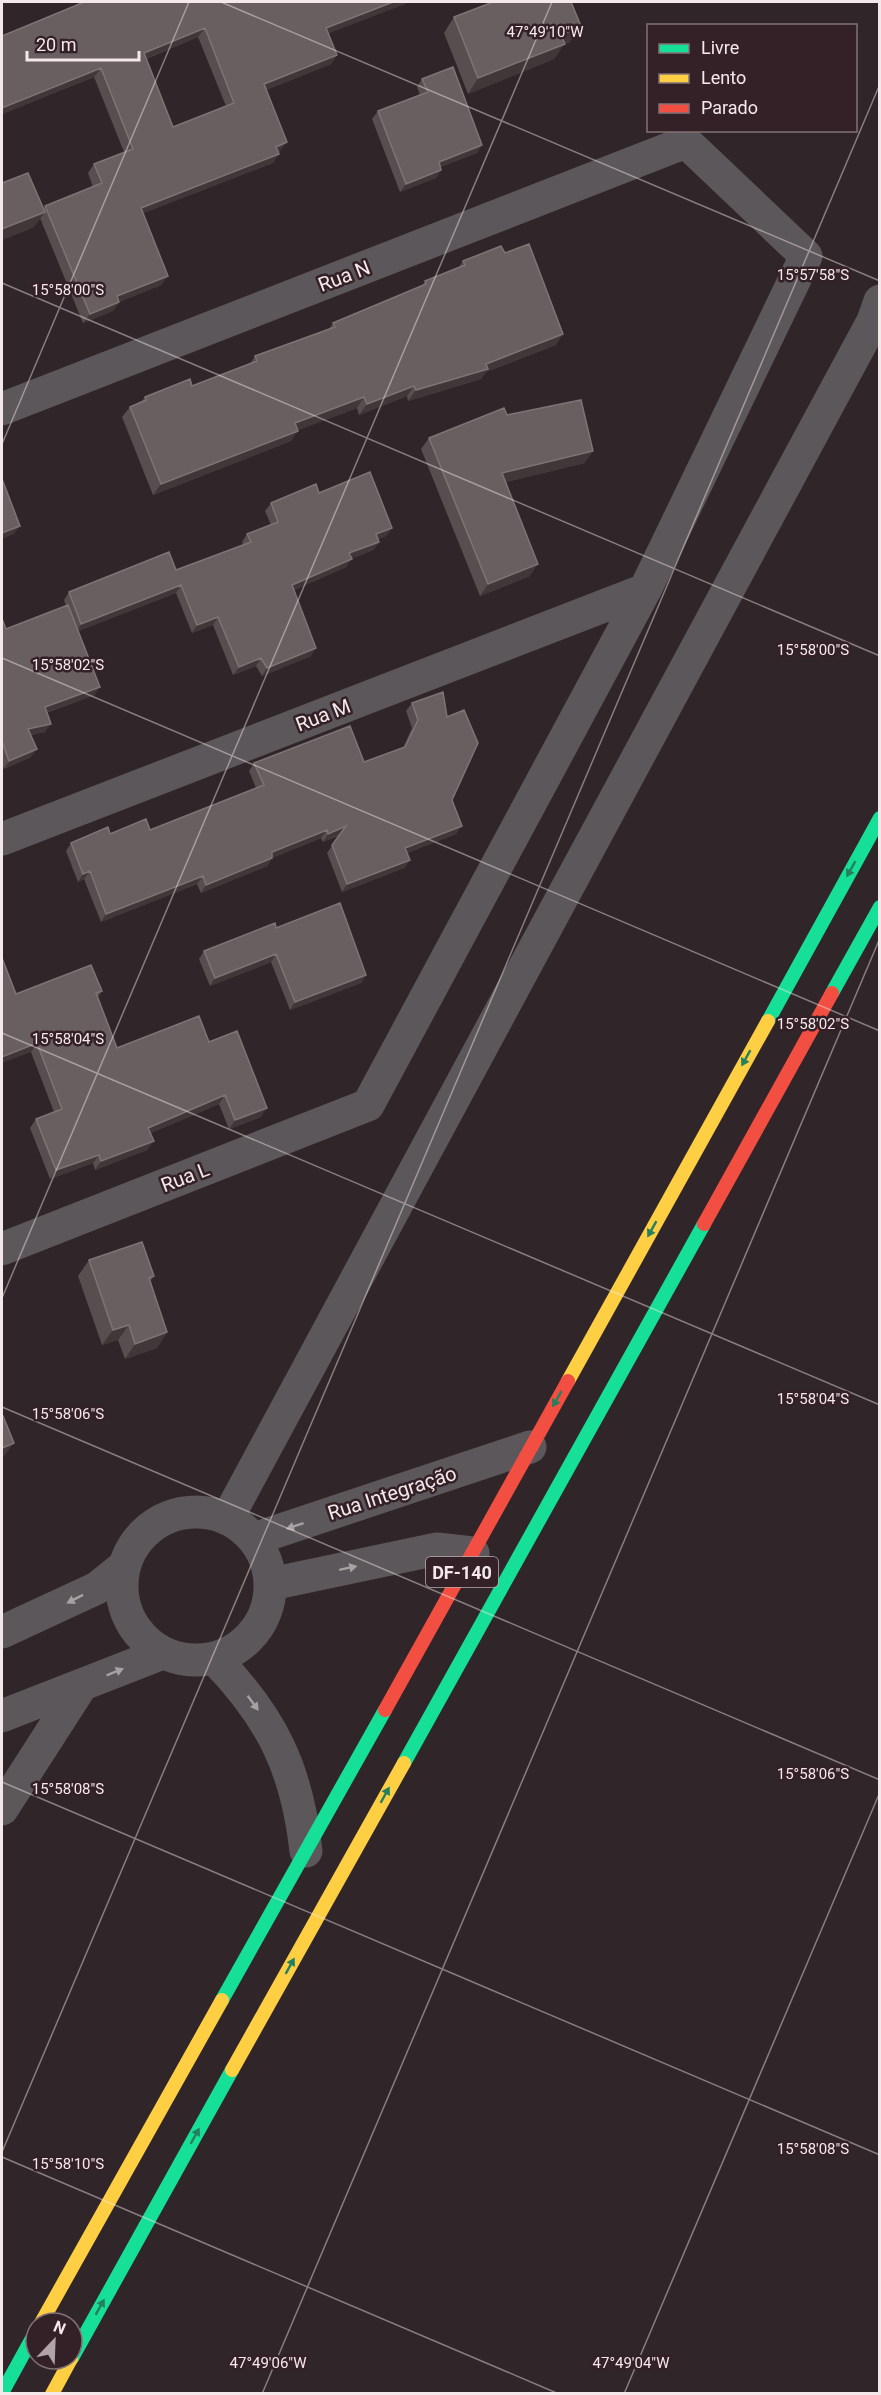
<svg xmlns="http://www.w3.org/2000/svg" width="881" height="2395" font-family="Roboto,sans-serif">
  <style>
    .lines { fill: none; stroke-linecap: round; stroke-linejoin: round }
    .street { stroke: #5c575a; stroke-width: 33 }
    .fast { stroke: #16e098; stroke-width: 14 }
    .slow { stroke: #ffcf43; stroke-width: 14 }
    .jam { stroke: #f24e42; stroke-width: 14 }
    .wall { fill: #584e4f; fill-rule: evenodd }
    .shaded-wall { fill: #413638 }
    .building { fill: #695e60; stroke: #7f7475; stroke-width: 1.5; fill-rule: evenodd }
    .oneway { fill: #258060 }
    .oneway2 { fill: #a8a0a2 }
    .ticks { fill: none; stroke: #f5e8eb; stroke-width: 1.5; stroke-opacity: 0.45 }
    .labels { text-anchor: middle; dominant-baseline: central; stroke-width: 5; stroke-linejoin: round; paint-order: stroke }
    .shield { fill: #342127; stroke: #bbacb0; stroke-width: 1.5 }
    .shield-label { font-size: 18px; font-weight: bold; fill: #f5e8eb }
    .street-label { font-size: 20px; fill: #f5e8eb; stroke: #342127 }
    .ticks-label { font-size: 15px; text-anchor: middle; fill: #f5e8eb; stroke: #342127; stroke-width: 5; stroke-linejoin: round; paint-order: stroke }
  </style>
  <rect width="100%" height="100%" fill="#302528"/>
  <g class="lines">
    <path class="street" d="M2,409l684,-267 120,114 -161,334 -277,515 -366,144
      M2,839l643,-249
      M122 1586a74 74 0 1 1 148 0a74 74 0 1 1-148 0Z
      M227,1519l646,-1198 7,-20
      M254,1539l276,-92
      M271,1584l166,-35 36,4
      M2,1632l95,-44 26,-21
      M215,1659c57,59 82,110 91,192
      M2,1716l161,-63
      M2,1809l79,-123"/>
    <path class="fast" d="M832,993l48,-86
      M768,1021l112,-203
      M404,1763l300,-539
      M222,2000l163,-290
      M72,2358l160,-288
      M2,2393l34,-62"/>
    <path class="slow" d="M568,1381l200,-360
      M232,2070l172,-307
      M41,2323l181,-323
      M52,2394l19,-35"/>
    <path class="jam" d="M704,1224l128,-231
      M385,1710l183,-329"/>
  </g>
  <path class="wall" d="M79,2h331l-82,31 9,22 -6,9 -65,26 14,61 -1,1 -6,11 -130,50 25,63 -7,9 -42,17 -6,9 -30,12 -43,-105 -6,9 -32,13v-57l42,25 1,-2 48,-19 -5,-14 6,-9 30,-12 -30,-75 -92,37v-78l74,-30zM198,37l28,69 -53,21 -27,-68z
    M454,17l116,25 -6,2 -10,15 -86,35 -24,-61z
    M422,79l55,74 -37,14 1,3 -5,8 -36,14 -28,-73 6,-8 42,-16 -3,-8z
    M505,253l51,92 -70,27 -5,7 -73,22 -1,-5 -48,19 -2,-7 -59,22 -7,11 -138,54 -31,-78 8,-10 11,-5 4,-5 47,-11 58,-22 5,-8 74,-27 4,-6 89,-37 3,-5 34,-14 4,-6z
    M507,415l78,48 -79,19 24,94 -50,20 -59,-147 8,-11z
    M319,493l73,35 -6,8 -8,3 1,3 -6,8 -22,9 -5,8 -52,23 17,66 -49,20 -6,-10 -23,9 -20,-50 -21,8 -16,-40 -98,38 17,64 -49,18 -1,19 -14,3v22l-27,12 -2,-6v-141l4,7 60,-23 -2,-6 5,-8 107,-22 67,-25 -1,-3 5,-8 24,-9 -6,-14 6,-8z
    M412,703l40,97 4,34 -49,19 3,7 -6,8 -62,24 -15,-39 13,-18 -17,7 -2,-4 -49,20 -5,8 -66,27 -4,-9 -96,38 -17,-43 -6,3 -12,-31 5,-8 39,-9 40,-4 106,-42 -7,-17 5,-8 110,-1 39,-14 9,-20 -6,-17z
    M276,928l90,47 -5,8 -71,27 -19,-48 -61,24 -11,-27 5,-8z
    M102,991l-4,6 19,51 92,-6 52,75 -32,12 -10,-25 -68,29 -4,17 -52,20 -2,-7 -43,16 -20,-51 6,-9 18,-7 -23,-60 -15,-58z
    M89,1260l65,16 -4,6 17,50 -10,16 -32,11 -7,-19 -16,5 -24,-69z"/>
  <path class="shaded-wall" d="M393,2h17l-90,35 6,-9z
    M581,26l-11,16 -6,2 -10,15 -86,35 10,-16 83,-43z
    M205,28l-7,9 -61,25 7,-9z
    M337,55l-6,9 -73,29 6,-9z
    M101,68l-7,9 -92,37v-6z
    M287,142l-7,9 -10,5 6,-9z
    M482,145l-5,8 -44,17 6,-8z
    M279,154l-6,9 -139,54 7,-9z
    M441,170l-5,8 -36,14 6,-8z
    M45,212l-11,15 -32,13v-11z
    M168,276l-7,9 -42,17 -6,9 -30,12 7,-9 27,-18z
    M563,334l-7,11 -70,27 -5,7 -73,22 8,-11 70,-26z
    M414,386l-7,10 -48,19 8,-11z
    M364,397l-7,11 -69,26 7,-11z
    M298,431l-7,10 -138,54 8,-11z
    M593,451l-8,12 -91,22 8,-12z
    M20,526l-6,8 -12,5v-6z
    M392,528l-6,8 -16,6 6,-8z
    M379,542l-6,8 -29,12 5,-9z
    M352,559l-6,8 -60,26 6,-8z
    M538,564l-8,12 -50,20 8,-12z
    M181,585l-5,8 -100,39 5,-8z
    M218,617l-5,8 -21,8 5,-8z
    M316,648l-5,8 -49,20 5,-8z
    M261,658l-5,8 -23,9 6,-8z
    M100,687l-5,8 -56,20 6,-8z
    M51,724l-6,8 -22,5 5,-8z
    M37,749l-6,8 -27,12 5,-8z
    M346,826l-6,8 -17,8 5,-8z
    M462,826l-6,8 -56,22 5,-8z
    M327,830l-6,8 -49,20 -5,8 -66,27 5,-8 66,-33z
    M410,860l-6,8 -62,24 5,-8z
    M90,871l-6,8 -6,3 5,-8z
    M203,876l-6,8 -96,38 5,-8z
    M276,954l-5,8 -61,24 5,-8z
    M366,975l-5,8 -71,27 5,-8z
    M37,1043l-6,9 -29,11v-6z
    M225,1095l-6,9 -77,33 6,-9z
    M267,1108l-6,9 -32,12 6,-9z
    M154,1141l-7,9 -52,20 6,-9z
    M99,1155l-6,8 -43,16 6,-9z
    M129,1325l-11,15 -16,5 11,-15z
    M167,1332l-10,16 -32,11 10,-15z
    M14,1443l-9,12 -3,2v-9z"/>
  <path class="building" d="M82,2h311l-67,26 11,27 -73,29 23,58 -11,5 3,7 -138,54 27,68 -51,20 2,6 -29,12 -45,-108 57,-23 -8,-19 39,-15 -32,-81 -99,40v-72l80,-33zM205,28l29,75 -61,24 -29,-74z
    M493,2h78l10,24 -20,9 4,9 -87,34 -24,-61z
    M453,67l29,78 -43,17 2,8 -35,14 -28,-73 50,-19 -6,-13z
    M28,173l17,39 -43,17v-46z
    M529,244l34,90 -77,30 2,5 -72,21 -2,-4 -47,18 -3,-7 -69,26 3,8 -137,53 -31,-77 16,-7 -1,-3 45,-18 2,7 65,-25 -2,-5 80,-29 -2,-4 93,-39 -1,-3 40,-16 -2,-4 38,-15 4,7z
    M581,400l12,51 -91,22 36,91 -50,20 -59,-146 75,-30 3,7z
    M370,472l22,56 -16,6 3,8 -30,11 3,6 -60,26 24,63 -49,20 -6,-10 -22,9 -21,-50 -21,8 -16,-40 -100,39 -12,-32 100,-40 7,18 75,-28 -4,-8 31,-12 -7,-19 45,-19 3,9z
    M2,479l18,47 -18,7z
    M68,605l32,82 -55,20 6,17 -23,5 9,20 -28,12 -7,-20v-119l1,-1 3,8z
    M443,692l4,25 17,-7 14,33 -26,57 10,26 -57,22 5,12 -63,24 -15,-39 14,-19 -18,8 -1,-4 -55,22v6l-66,27 -3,-9 -97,38 -16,-43 -7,3 -12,-31 37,-16 2,7 36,-15 4,11 114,-45 -10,-22 96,-37 14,36 41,-15 13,-27 -6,-17z
    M340,903l26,72 -71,27 -19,-48 -61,24 -11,-27 71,-28 1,5z
    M2,958l14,36 75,-29 11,26 -6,2 21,55 82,-32 10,26 28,-11 30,77 -32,12 -10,-25 -77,33 6,13 -53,20 -2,-6 -43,15 -20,-51 26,-10 -25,-66 -35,14z
    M142,1242l12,34 -5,2 18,54 -32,12 -6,-19 -16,5 -24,-70z
    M3,1416l11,27 -12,5v-31z"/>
  <defs><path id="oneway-solid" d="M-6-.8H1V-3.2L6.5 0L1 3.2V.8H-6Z" transform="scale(1.5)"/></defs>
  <g class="oneway">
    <use href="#oneway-solid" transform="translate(851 869) rotate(119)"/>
    <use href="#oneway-solid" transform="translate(746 1058) rotate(119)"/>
    <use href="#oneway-solid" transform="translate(652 1229) rotate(119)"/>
    <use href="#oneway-solid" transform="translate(557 1399) rotate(119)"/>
    <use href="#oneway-solid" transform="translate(385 1795) rotate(-61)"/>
    <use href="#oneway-solid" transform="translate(290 1966) rotate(-61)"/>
    <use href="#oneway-solid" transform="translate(195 2136) rotate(-61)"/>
    <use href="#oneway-solid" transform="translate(100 2307) rotate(-61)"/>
  </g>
  <g class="oneway2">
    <use href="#oneway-solid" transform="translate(295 1526) rotate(162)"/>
    <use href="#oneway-solid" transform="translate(348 1568) rotate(-12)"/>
    <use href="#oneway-solid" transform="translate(75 1599) rotate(153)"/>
    <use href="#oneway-solid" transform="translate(115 1672) rotate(-22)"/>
    <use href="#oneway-solid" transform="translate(253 1703) rotate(54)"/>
  </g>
  <path class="ticks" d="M221,2l659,279M2,283l878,373M2,444l187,-442M2,658l878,373M2,1033l878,372M2,1298l550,-1296M2,1407l878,373M2,1782l878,373M2,2152l878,-2068M2,2157l557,237M262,2394l618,-1456M624,2394l256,-602"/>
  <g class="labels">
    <rect class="shield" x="426" y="1557" width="72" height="30" rx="4.5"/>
    <g class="shield-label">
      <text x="462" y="1572">DF-140</text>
    </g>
    <g class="street-label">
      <text transform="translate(344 276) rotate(-21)">Rua N</text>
      <text transform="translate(323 715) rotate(-21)">Rua M</text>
      <text transform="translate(185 1177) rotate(-21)">Rua L</text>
      <text transform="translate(392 1493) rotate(-18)">Rua Integração</text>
    </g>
  </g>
  <g class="ticks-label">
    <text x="545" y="37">47°49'10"W</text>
    <text x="813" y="280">15°57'58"S</text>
    <text x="68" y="295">15°58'00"S</text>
    <text x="813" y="655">15°58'00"S</text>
    <text x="68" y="670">15°58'02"S</text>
    <text x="813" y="1029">15°58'02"S</text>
    <text x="68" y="1044">15°58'04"S</text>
    <text x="813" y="1404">15°58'04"S</text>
    <text x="68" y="1419">15°58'06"S</text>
    <text x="813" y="1779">15°58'06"S</text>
    <text x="68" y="1794">15°58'08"S</text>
    <text x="813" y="2154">15°58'08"S</text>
    <text x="68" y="2169">15°58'10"S</text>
    <text x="268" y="2368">47°49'06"W</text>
    <text x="631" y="2368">47°49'04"W</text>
  </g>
  <rect width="881" height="2395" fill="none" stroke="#f5e8eb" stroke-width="6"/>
  <rect x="647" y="24" width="210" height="108" fill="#342127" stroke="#817175" stroke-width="1.5"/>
  <rect x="659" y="44" width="30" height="9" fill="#16e098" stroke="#817175" stroke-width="1.5"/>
  <text x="701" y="54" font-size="18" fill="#f5e8eb">Livre</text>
  <rect x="659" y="74" width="30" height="9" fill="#ffcf43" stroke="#817175" stroke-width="1.5"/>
  <text x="701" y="84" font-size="18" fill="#f5e8eb">Lento</text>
  <rect x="659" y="104" width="30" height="9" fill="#f24e42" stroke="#817175" stroke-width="1.5"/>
  <text x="701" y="114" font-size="18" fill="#f5e8eb">Parado</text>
  <g transform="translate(54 2341) rotate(23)"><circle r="28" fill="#342127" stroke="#817175" stroke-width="1.5"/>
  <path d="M0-4.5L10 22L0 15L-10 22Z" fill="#b0a4a7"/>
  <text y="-9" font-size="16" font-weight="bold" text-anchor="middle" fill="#f5e8eb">N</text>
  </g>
  <path d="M27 51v9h112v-9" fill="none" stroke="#f5e8eb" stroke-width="3"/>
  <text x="36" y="51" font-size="18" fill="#f5e8eb" stroke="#342127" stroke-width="4.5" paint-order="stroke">20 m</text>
</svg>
